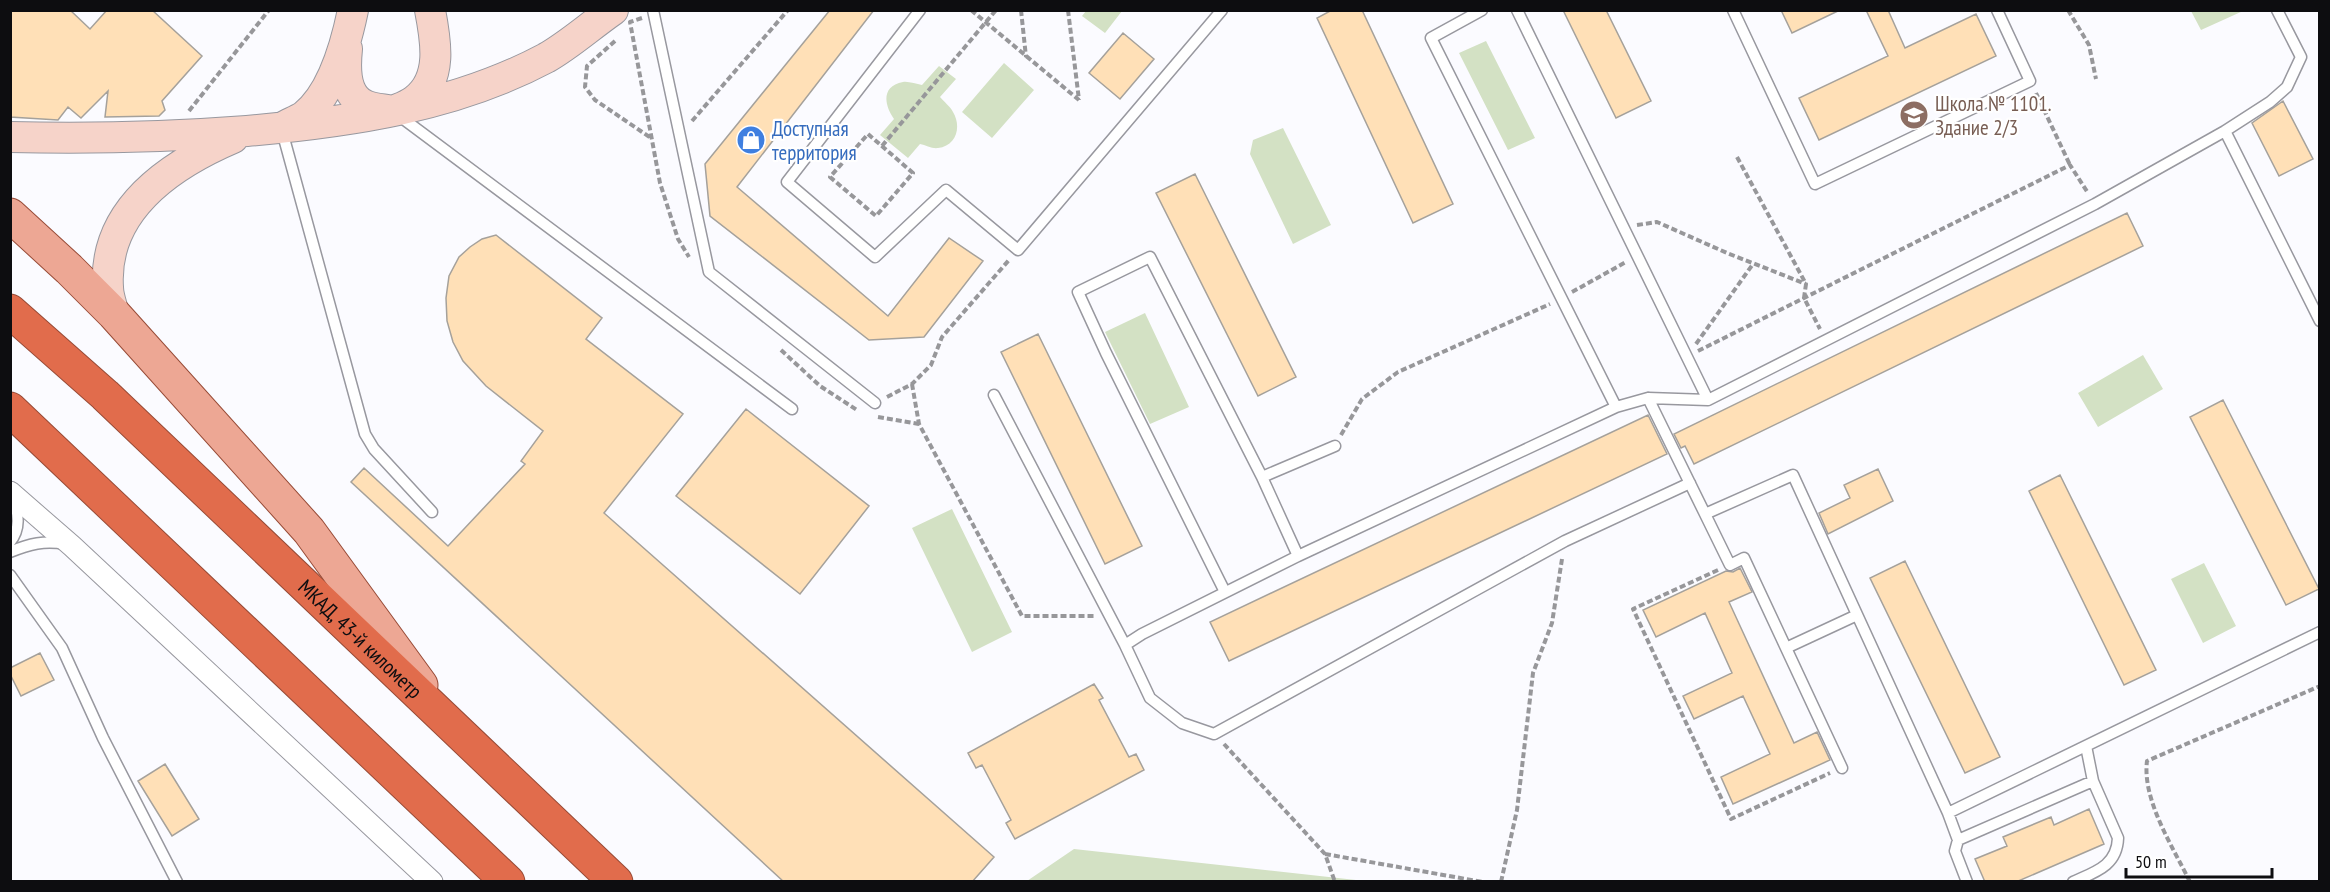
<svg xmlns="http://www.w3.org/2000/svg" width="2330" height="892" font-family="'PT Sans Narrow',sans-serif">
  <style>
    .green { fill: #d3e1c4 }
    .building { fill: #ffe0b7; stroke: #a5a19b; stroke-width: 1.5 }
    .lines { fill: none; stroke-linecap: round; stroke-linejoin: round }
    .lane-casing { stroke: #98989f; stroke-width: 13 }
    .street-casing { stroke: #98989f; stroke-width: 23 }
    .secondary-casing { stroke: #98989f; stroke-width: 32 }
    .primary-casing { stroke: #974b37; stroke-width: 35 }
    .highway-casing { stroke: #974b37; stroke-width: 35 }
    .path { stroke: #97979a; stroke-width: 4; stroke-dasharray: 6 3; stroke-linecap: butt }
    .lane { stroke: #fff; stroke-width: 10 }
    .street { stroke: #fff; stroke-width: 21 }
    .secondary { stroke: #f6d3c9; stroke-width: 30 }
    .primary { stroke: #eda794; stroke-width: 33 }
    .highway { stroke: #e16c4c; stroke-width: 33 }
    .labels { text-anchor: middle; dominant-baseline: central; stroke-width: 4.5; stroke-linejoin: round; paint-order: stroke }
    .education-label { font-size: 21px; fill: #785e54; stroke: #fff; text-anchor: start }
    .shop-label { font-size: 21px; fill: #366cbe; stroke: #fff; text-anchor: start }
    .street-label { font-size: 21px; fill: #0d0d10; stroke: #fff }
  </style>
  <rect width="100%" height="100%" fill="#fbfbff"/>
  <path class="green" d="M1086,11v-1l36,1 -17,22 -23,-17z
    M2191,11h52l-42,19z
    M1486,41l49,97 -27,12 -49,-97z
    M1004,63l30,27 -42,48 -30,-26z
    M939,66l17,13 -16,18c4,5 10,9 13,15 9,15 3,34 -15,36 -6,1 -12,-3 -18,-4l-12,14 -28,-23 14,-16c-10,-14 -13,-33 9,-37 5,-1 13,2 19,3z
    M1283,128l48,97 -38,19 -43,-90 3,-14z
    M1145,313l44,94 -39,17 -45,-92z
    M2143,355l20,34 -65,38 -20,-34z
    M952,509l60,123 -40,20 -60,-124z
    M2204,563l32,63 -33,17 -32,-64z
    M1074,849l291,32h-338z"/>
  <path class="building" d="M10,10h60l20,19 17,-19h45l50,46 -40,45 3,9 -6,6 -54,1 3,-26 -27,27 -13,-11 -10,13 -48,-3z
    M830,10h44l-137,177 151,129 61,-78 34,23 -59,76 -55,3 -159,-124 -5,-52z
    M1332,10h30l91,194 -40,19 -96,-205z
    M1563,10h43l45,91 -35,17z
    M1781,10h59l-48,23z
    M1866,10h22l17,38 71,-34 20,42 -177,84 -20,-42 89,-42z
    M1123,33l31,26 -34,40 -31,-26z
    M2283,101l30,58 -34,17 -27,-53z
    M1195,174l101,203 -38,19 -102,-203z
    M2127,213l16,33 -449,218 -9,-18 -4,2 -7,-14z
    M496,235l106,83 -16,21 97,75 -79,99 390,344 -22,25h-188l-433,-400 13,-14 84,78 77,-82 -4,-3 22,-30 -57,-45 -23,-25 -10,-19 -6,-21 -1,-23 3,-22 10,-19 11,-10 12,-8z
    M1038,334l104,212 -37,18 -104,-212z
    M2223,400l96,189 -33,16 -96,-188z
    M746,409l123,97 -69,88 -124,-98z
    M1648,415l19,39 -438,207 -19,-39z
    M1878,469l15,32 -65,33 -9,-21 31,-15 -6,-13z
    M2060,475l96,195 -32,15 -95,-194z
    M1905,561l95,196 -35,16 -95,-195z
    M1740,568l12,24 -23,10 65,141 23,-11 13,28 -97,44 -12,-27 49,-23 -27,-58 -49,23 -11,-23 49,-23 -27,-60 -49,24 -13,-27 83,-39 7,1z
    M40,653l14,27 -33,16 -11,-22v-6z
    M1094,684l9,14 -4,2 30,57 7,-3 8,16 -129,69 -9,-16 5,-3 -29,-55 -6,3 -8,-15z
    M165,764l34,55 -27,17 -34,-55z
    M2089,809l15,35 -88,38h-31l-10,-23 32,-13 -4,-9 48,-20 3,8z"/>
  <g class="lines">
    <g class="lane-casing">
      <path id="lane" d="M653,10l56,262 166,131
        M920,10l-133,172 88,75 71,-67 72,60 204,-240
        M1482,10l-51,28 185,369
        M1517,10l191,390
        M1733,10l82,174 215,-103 -33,-71
        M398,115l394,294
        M282,131l83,303 9,15 58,63
        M2225,131l45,-29 17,-15 14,-30 -24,-47
        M994,395l131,250
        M1648,398l57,116 88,-39 155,338 10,27
        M1262,477l73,-31
        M1690,483l-125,58 -351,193 -32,-11 -32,-25 -25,-53 17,-11 156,-78 318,-149 32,-9 60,2 387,-196 130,-73 95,190
        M1705,514l25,51 14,-7 98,210
        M10,542c11,-13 8,-28 4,-43
        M10,552c19,-8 35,-12 55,-8
        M10,575l52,73 41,90 74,144
        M1225,592l-119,-239 -28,-61 72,-35 112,220 36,79
        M1786,648l71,-33
        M2086,746l7,35
        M1948,813l372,-181
        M1967,882l-12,-31 3,-11 135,-59 25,57c-1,28 -23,34 -45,44"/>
    </g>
    <g class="street-casing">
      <path id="street" d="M10,492l62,54 360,336"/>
    </g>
    <g class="secondary-casing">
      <path id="secondary" d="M347,49c-2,19 -3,47 18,56 8,4 19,4 28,6 7,-3 16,-6 22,-11 28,-21 21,-59 15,-90
        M283,127c7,-4 15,-7 21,-11 28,-22 42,-72 49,-106
        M10,137c80,2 158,0 237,-6 102,-9 207,-24 299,-73 23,-13 44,-32 67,-48
        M114,314c-2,-8 -6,-18 -6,-27 -5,-77 62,-122 125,-149"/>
    </g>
    <g class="primary-casing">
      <path id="primary" d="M10,215l59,54 45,45 195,217 112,154"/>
    </g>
    <g class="highway-casing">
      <g id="highway">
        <path id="s1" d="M10,311l95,84 511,487"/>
        <path d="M10,409l498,473"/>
      </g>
    </g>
    <path class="path" d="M971,10l108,90
      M1021,10l5,47
      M1068,10l11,90
      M2068,10l21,35 7,34
      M642,18l-12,4 30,161 18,56 11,18
      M615,41l-28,25 -2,21 10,13 56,38
      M2036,93l34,72
      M189,111l80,-101
      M692,121l96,-111
      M868,134l45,39 -37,43 -46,-39z
      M882,146l114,-136
      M1737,157l69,127 -2,14 16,31
      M1637,225l20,-3 70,31 79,31
      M1572,292l54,-30
      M1696,344l57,-80
      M781,350l39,36 37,24
      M1698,351l372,-186 18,28
      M912,384l7,40 103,192h72
      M887,397l25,-13 19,-19 11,-28 67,-77
      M878,417l41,7
      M1341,435l21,-36 36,-27 152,-68
      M1718,570l-85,39 98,210 99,-46
      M1224,744l101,110 10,28
      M1325,854l158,28
      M1501,882l16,-72 16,-137 19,-50 10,-64
      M2190,882c-17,-35 -48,-82 -43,-121l173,-75"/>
    <use href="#lane" class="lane"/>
    <use href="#street" class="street"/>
    <use href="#secondary" class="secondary"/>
    <use href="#primary" class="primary"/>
    <use href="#highway" class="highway"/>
  </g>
  <defs>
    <g id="school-disc" transform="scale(1.5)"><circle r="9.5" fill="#8d6e63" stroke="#fff"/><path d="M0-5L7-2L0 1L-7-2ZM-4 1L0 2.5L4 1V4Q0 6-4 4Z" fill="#fff"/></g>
    <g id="shop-disc" transform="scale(1.5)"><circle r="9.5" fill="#3f7fe0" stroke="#fff"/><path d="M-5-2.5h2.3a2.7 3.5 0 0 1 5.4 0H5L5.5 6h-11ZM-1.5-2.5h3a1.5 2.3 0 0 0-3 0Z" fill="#fff"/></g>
  </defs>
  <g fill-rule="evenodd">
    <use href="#school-disc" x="1914" y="115"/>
    <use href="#shop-disc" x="751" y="140"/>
  </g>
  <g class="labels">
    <g class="education-label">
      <text x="1935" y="103">Школа № 1101.<tspan x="1935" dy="24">Здание 2/3</tspan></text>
    </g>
    <g class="shop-label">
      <text x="772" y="128">Доступная<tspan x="772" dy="24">территория</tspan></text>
    </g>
    <g class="street-label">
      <text stroke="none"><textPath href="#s1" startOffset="480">МКАД, 43-й километр</textPath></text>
    </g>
  </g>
  <rect width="2330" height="892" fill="none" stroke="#0d0d10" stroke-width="24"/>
  <path d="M2126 868v9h146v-9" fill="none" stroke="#0d0d10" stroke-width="3"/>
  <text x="2135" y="868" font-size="18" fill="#0d0d10" stroke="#ffffff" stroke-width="4.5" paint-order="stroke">50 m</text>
</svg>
